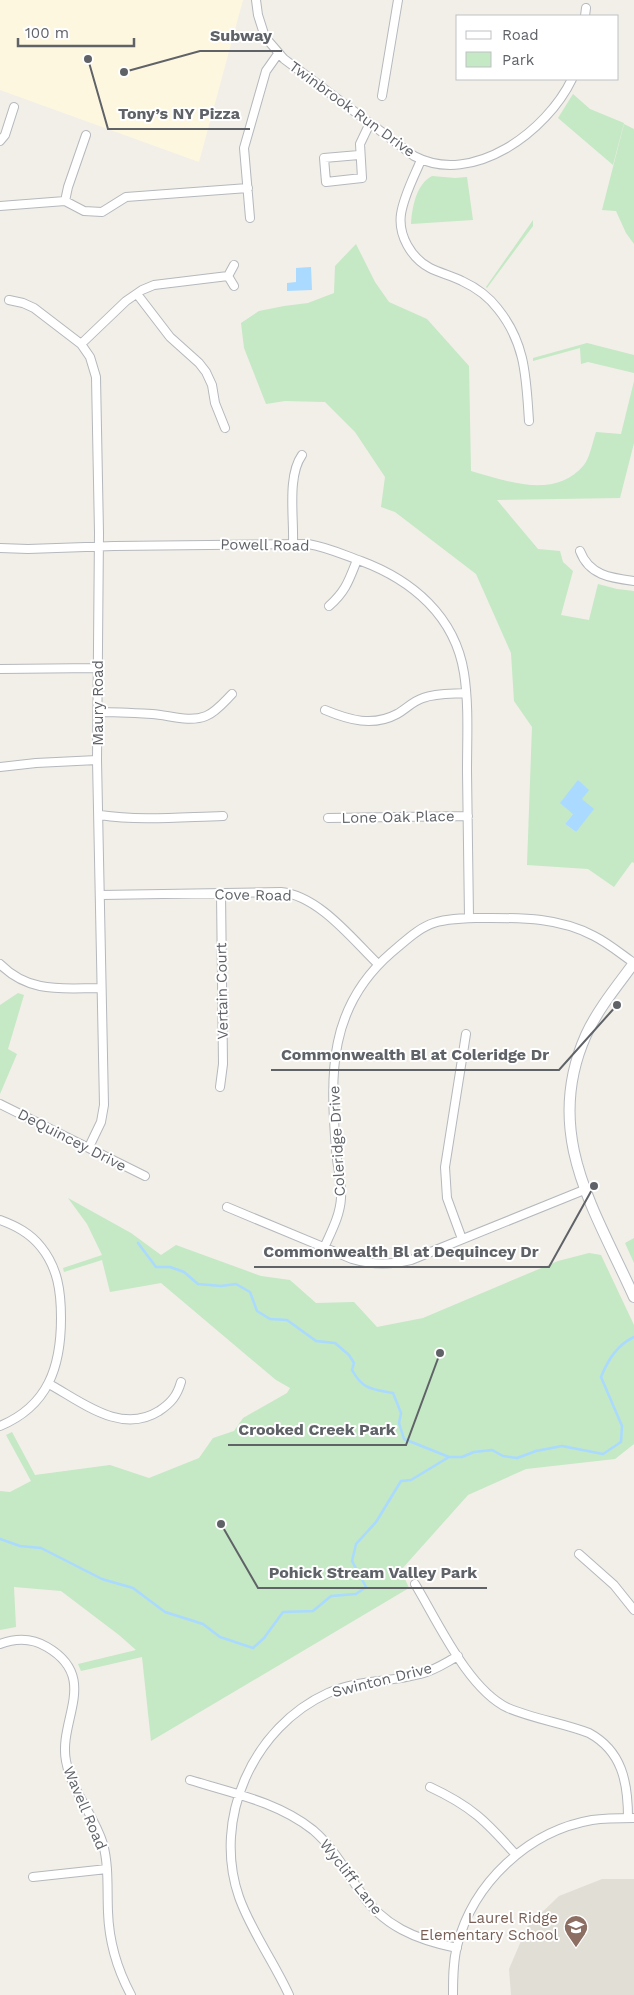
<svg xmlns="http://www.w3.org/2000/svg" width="634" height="1995" font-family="'Work Sans',sans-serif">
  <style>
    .commercial { fill: #fef7e0 }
    .education { fill: #e1ded6 }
    .green { fill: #c5e8c5; fill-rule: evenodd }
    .water { fill: #aadaff }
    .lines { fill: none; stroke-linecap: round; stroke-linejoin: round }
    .stream { stroke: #aadaff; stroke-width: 2.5 }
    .street-casing { stroke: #b5b8bc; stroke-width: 10 }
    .secondary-casing { stroke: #b6babf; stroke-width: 12 }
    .street { stroke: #fff; stroke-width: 8 }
    .secondary { stroke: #fff; stroke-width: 10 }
    .labels { text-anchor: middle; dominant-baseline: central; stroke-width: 4; stroke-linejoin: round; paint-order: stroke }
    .street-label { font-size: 15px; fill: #5f6368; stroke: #fff }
    .education-label { font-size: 15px; fill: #785e54; stroke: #fff; text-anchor: end }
    .leader { fill: none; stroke: #5f6368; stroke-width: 2 }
    .callout-dot { fill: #5f6368; stroke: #fff; stroke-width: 2 }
    .callout-label { font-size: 16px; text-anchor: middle; font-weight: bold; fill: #5f6368; stroke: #fff; stroke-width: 4; stroke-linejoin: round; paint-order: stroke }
  </style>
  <rect width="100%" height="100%" fill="#f1efe8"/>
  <path class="commercial" d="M0,0h243l-44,162 -199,-72z"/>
  <path class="education" d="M602,1879h32v116h-123l-2,-26 18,-42 32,-31z"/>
  <path class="green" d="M573,94l17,15 34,14 -11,42 -55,-47z
    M624,124l10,5v115l-8,-11 -10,-22 -14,-1z
    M432,176l23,2 12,-1 6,43 -62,4c1,-16 5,-40 21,-48z
    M533,220v6l-46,62 -1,-1z
    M356,244l19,38 14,20 38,17 42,47 2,105c36,10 84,29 113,-6 6,-8 9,-24 12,-33l25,2 13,-53v62l-14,55 -123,2 41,49 22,2 3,11 10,9 -12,44 28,5 9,-36 19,5 17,2v272l-2,-1 -18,25 -26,-18 -61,-4 5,-138 -18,-26 -3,-48 -35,-79 -81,-62 -14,-5 4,-30 -30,-45 -30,-30 -40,-1 -19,3 -22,-56 -3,-25 18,-12 25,-5 24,-3 26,-10 1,-27zM578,780l4,19 -6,33 -11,-8 8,-10z
    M587,343l47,12v18l-46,-11 -7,2 -1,-16 -47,13v-3z
    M18,993l6,2 -16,54 9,5 -17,40v-89z
    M68,1198l63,35 30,22 15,-10 85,31 29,4 26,23 38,-1 23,25 46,-9 135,-57 31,-8 12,2 33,70v119l-19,15 -89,10 -58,26 -67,75 8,18 -258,153 -9,-84 -61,14 -3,-7 58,-14 -17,-15 -58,-44 -47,-4 2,40 -16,3v-139l10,1 21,-11 -25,-46 6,-3 23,43 75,-10 39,13 50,-20 14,-20 21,-7 9,-13 44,-25 3,-5 -14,-8 -115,-97 -51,9 -8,-32 -38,12 -1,-4 39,-13 -15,-31z
    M634,1238v25l-9,-20z"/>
  <path class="water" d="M311,267l1,23 -25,1v-8l9,-1v-14z
    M578,780l11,10 -7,9 12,10 -18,23 -11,-8 8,-10 -13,-11z"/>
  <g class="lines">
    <path class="stream" d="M138,1243l18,24h14l14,5 14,12 23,2 15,-2 14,8 7,19 13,8 17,1 29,21 19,2 14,12 5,8 -2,7c11,20 20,19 41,23l8,20 -2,10 5,16 45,18h13l12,-5 18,-2 11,6 14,2 19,-7 26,-5 41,8 18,-12 1,-16 -21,-49c7,-17 16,-32 33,-40
      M0,1539l20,7 21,2 61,31 31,9 32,24 38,12 17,13 33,11 11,-10 19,-26 30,-1 18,-15 25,-2 10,-7 -14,-26 4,-17 20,-22 25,-41 10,-1 38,-23"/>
    <g class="street-casing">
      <path id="street" d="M256,0l2,15 7,22 19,22 130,97c59,31 133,-25 158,-77
        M585,16l1,-8
        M382,96l16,-96
        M0,141l5,-6 9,-28
        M359,155l-35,3 2,24 36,-4 -2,-34 10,-21
        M421,160c-7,17 -17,35 -20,54 -3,21 10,44 29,54 10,5 22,8 32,13 13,6 27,16 36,28 28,35 28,69 31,112
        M65,201l3,-14 18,-52
        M0,206l65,-5 19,10 18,1 24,-15 122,-9
        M250,218l-6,-70 22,-77 12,-17
        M234,286l-6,-10 6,-11
        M137,294l33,43 29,26 7,9 6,13 3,18 10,25
        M9,300l14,3 11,5 47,36 9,13 6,20 3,156 -2,227 7,345 -3,17 -12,25
        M81,344l45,-43 16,-11 12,-5 74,-9
        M293,543c1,-26 -6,-67 9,-88
        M0,548l28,1 86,-3 194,-2c19,3 36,11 53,17 51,19 94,55 103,112 5,32 3,65 3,98 1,49 1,98 2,147
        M580,551c9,24 30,27 54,30
        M329,606c17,-15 20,-26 28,-46
        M0,669l98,-1
        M325,710c24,10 48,17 72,4 9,-5 16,-13 26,-16 13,-5 29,-4 43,-5
        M98,712c18,0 36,1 54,2 17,1 37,9 54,2 10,-4 18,-14 26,-22
        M0,767l36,-4 61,-3
        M100,815c40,6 82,2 123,1
        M328,818l140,-2
        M101,895l180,-3c38,4 71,47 97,72
        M0,964c30,30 63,24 101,24
        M220,1087l3,-23 -2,-171
        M0,1104l145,72
        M227,1207l125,52c20,6 39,6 59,1l173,-70
        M0,1220c16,6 30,13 41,27 17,21 20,45 20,71 0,49 -13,88 -61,108
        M462,1239l-15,-41 -2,-31 21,-133
        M324,1248c7,-16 16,-32 17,-50 1,-16 -4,-32 -5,-48 -6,-77 -8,-143 56,-198 34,-29 38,-33 84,-34 41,0 80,-2 118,18 14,7 27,18 40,27
        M49,1384c33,18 72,51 110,27 12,-8 18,-15 22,-29
        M579,1554l35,31 20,25
        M415,1584c23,38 53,105 93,124 26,11 55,15 81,25 33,18 39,49 39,85
        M0,1644c16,-6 32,-6 47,3 53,31 11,73 19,114 5,30 28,53 37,83 6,22 4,45 5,68 1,29 9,57 23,83
        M190,1780c42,13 88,22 123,50 20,17 31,38 46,60 23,36 58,50 98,58
        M430,1787c41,19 56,34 86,68
        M33,1877l74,-8
        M289,1995c-15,-33 -38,-64 -50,-98 -27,-78 14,-170 89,-204 31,-14 60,-10 92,-19 14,-3 25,-11 38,-18
        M453,1995c0,-17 0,-33 4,-49 16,-63 71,-115 135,-126 14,-2 28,-2 42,-2"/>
    </g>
    <g class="secondary-casing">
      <path id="secondary" d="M634,963c-17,23 -36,46 -48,72 -44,99 9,175 48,262"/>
    </g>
    <use href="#street" class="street"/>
    <use href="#secondary" class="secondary"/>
  </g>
  <defs>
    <g id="school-pin" transform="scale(1.25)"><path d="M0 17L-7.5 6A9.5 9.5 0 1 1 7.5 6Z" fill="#8d6e63" stroke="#fff"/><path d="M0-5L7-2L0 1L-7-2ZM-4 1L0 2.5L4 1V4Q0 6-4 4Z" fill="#fff"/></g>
  </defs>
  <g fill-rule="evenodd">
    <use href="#school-pin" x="576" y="1927"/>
  </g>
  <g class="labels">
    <g class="street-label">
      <text transform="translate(352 109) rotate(36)">Twinbrook Run Drive</text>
      <text transform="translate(265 545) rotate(1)">Powell Road</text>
      <text transform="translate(98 703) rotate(-90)">Maury Road</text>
      <text transform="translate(398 817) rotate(-1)">Lone Oak Place</text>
      <text transform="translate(253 895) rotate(1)">Cove Road</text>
      <text transform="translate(222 991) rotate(-91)">Vertain Court</text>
      <text transform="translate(72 1140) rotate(27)">DeQuincey Drive</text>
      <text transform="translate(337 1141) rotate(-93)">Coleridge Drive</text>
      <text transform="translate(382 1680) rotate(-14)">Swinton Drive</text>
      <text transform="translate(85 1808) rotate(67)">Wavell Road</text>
      <text transform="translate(351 1877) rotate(52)">Wycliff Lane</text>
    </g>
    <g class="education-label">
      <text x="558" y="1918">Laurel Ridge<tspan x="558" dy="17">Elementary School</tspan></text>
    </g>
  </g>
  <path class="leader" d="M124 72L200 51H282M88 59L108 129H250M617 1005L559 1070H271M594 1186L549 1267H254M440 1353L406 1445H228M221 1524L258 1588H487"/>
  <g class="callout-dot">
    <circle cx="124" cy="72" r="5"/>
    <circle cx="88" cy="59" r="5"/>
    <circle cx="617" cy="1005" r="5"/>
    <circle cx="594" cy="1186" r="5"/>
    <circle cx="440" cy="1353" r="5"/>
    <circle cx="221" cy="1524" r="5"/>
  </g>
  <g class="callout-label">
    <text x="241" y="41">Subway</text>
    <text x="179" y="119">Tony’s NY Pizza</text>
    <text x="415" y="1060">Commonwealth Bl at Coleridge Dr</text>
    <text x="401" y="1257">Commonwealth Bl at Dequincey Dr</text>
    <text x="317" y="1435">Crooked Creek Park</text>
    <text x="373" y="1578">Pohick Stream Valley Park</text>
  </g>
  <rect x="456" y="15" width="162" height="65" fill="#ffffff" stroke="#bfc1c3"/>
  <rect x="466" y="31" width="25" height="8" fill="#ffffff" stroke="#bfc1c3"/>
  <text x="502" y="40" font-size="15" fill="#5f6368">Road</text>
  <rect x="466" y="52" width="25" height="15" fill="#c5e8c5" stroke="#bfc1c3"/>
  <text x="502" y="65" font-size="15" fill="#5f6368">Park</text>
  <path d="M18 38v8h116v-8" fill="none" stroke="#5f6368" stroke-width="2.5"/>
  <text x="25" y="38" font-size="15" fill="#5f6368" stroke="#ffffff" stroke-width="4" paint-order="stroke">100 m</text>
</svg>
